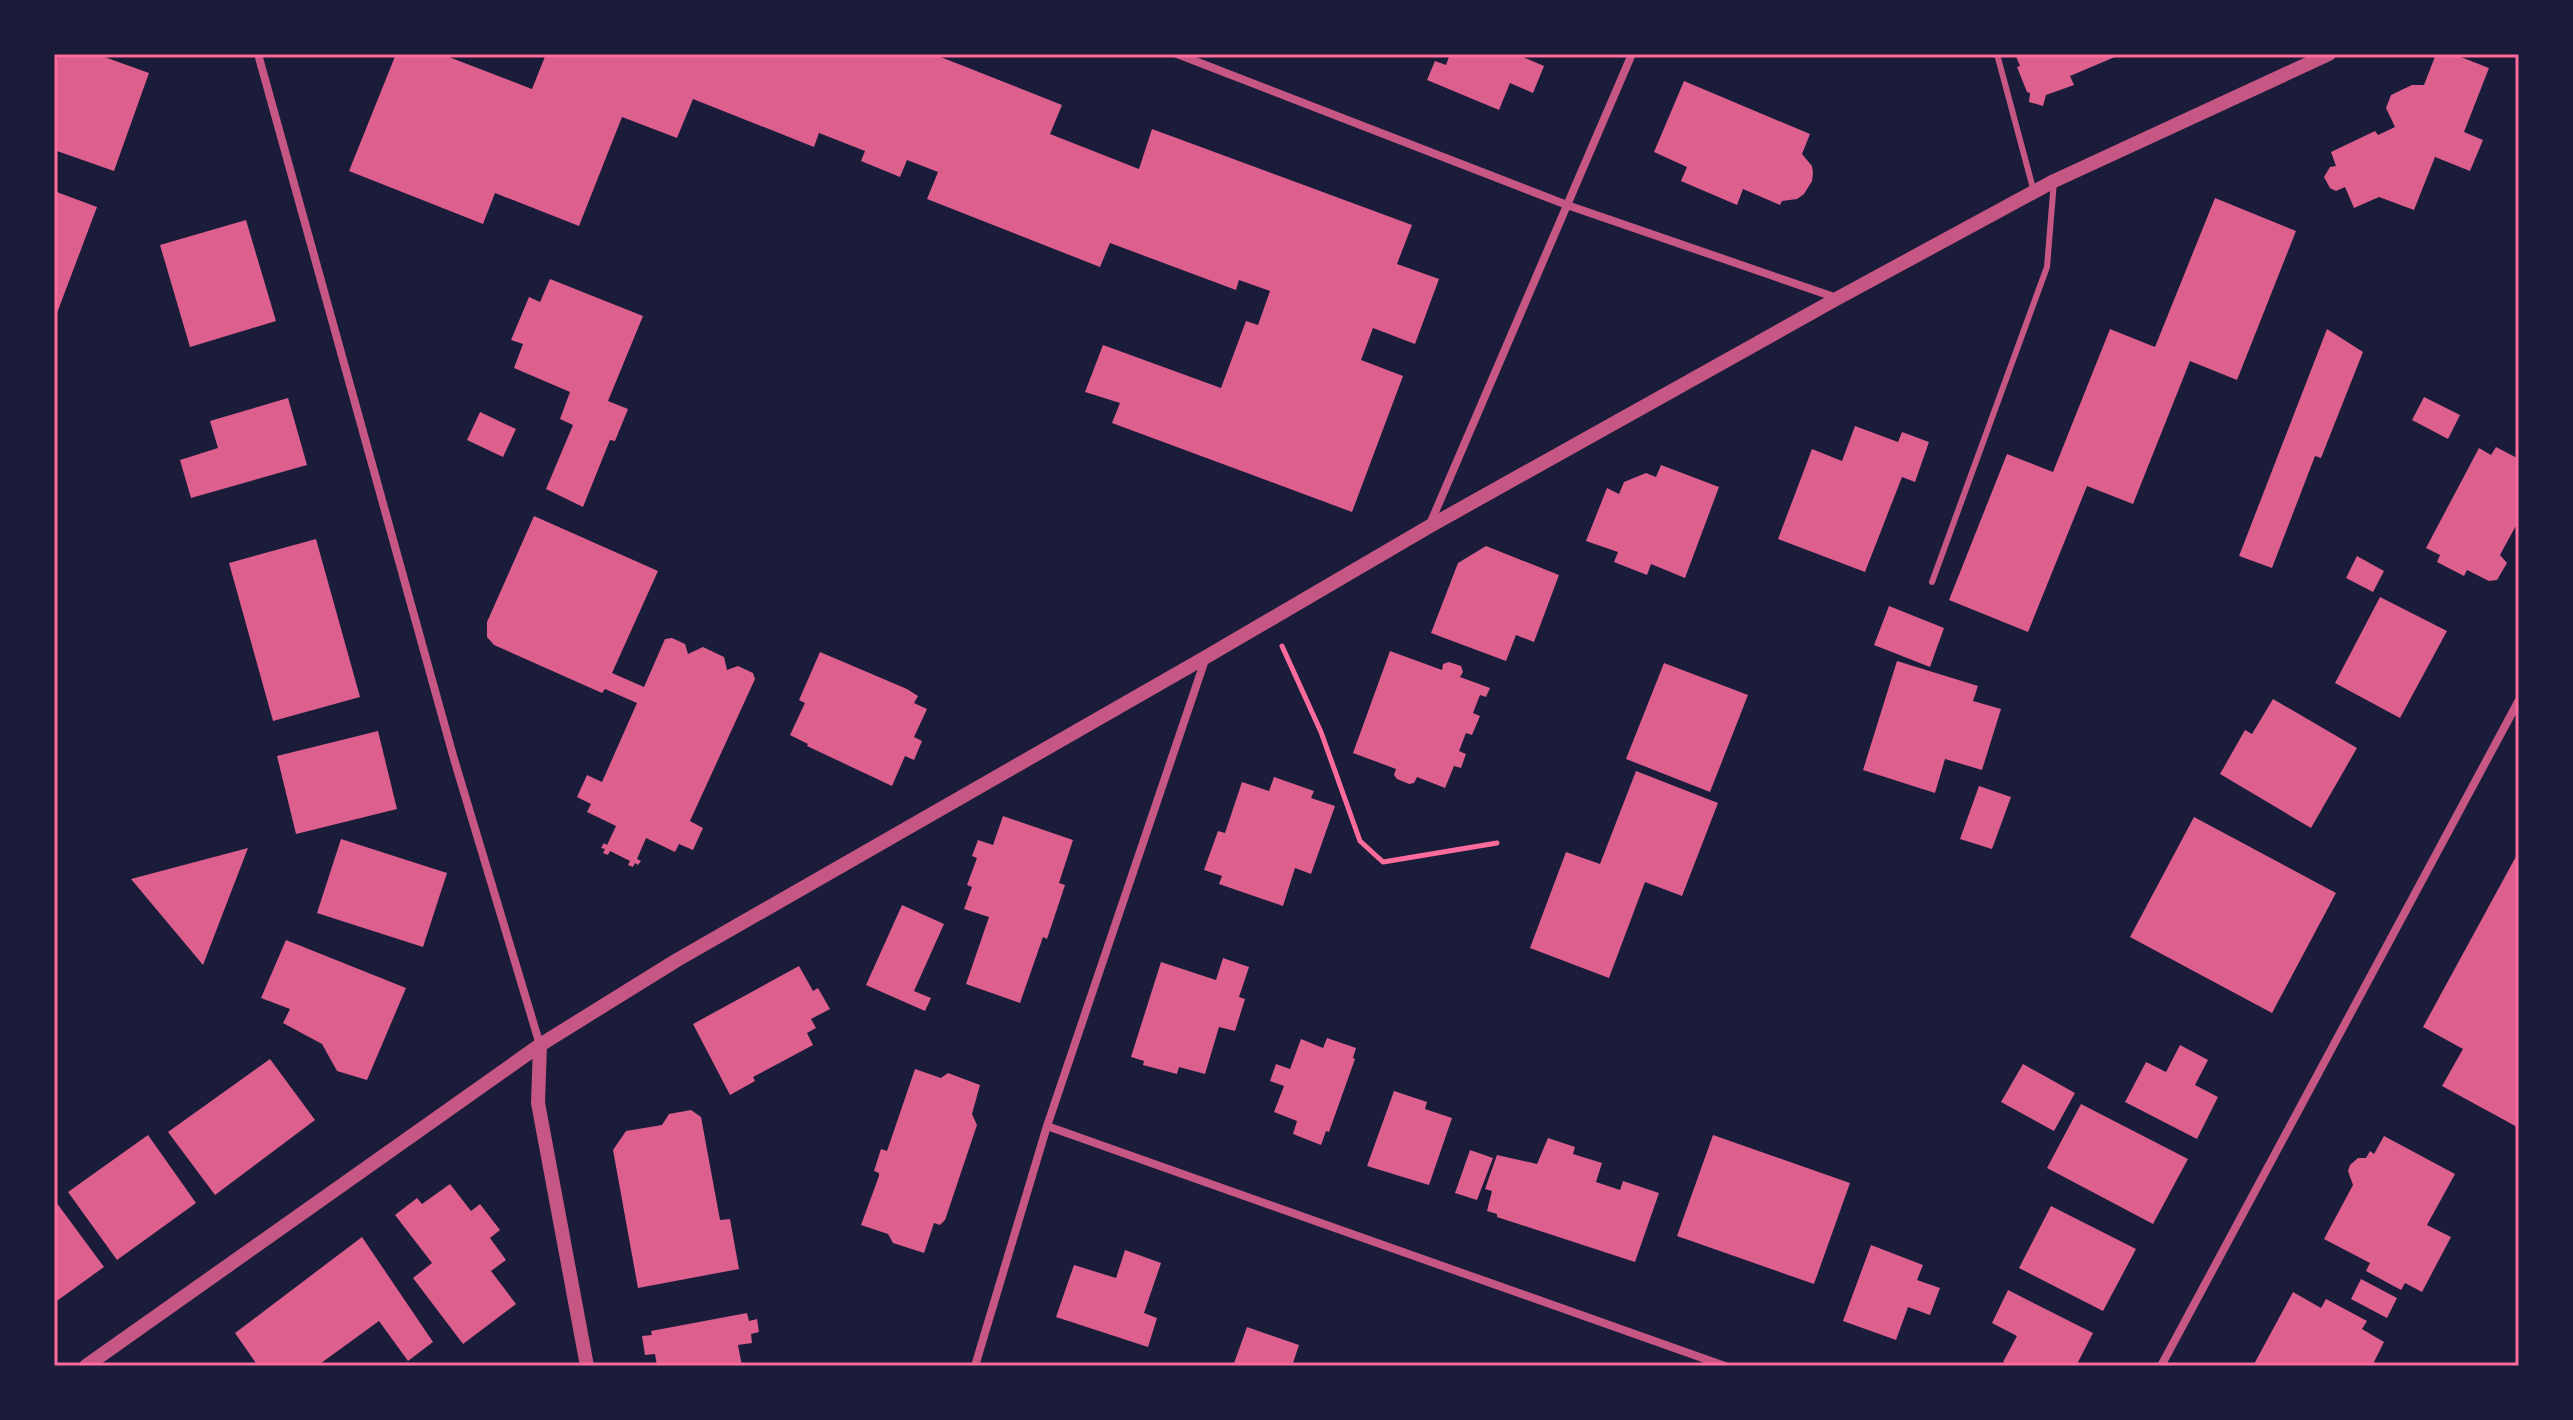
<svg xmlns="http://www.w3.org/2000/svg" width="2573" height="1420" font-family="'Fira Sans Condensed',sans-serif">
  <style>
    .building { fill: #dd5f8e }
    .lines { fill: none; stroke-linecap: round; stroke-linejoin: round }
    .path { stroke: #ff6b9d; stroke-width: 5 }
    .service { stroke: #c65784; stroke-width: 6 }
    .minor { stroke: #c65784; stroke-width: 8 }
    .tertiary { stroke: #c65784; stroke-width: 14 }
    .neatline { fill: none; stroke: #ff6b9d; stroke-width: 3 }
  </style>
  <rect width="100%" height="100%" fill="#1b1b3a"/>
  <path class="building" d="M59,54h37l53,19 -35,98 -60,-21v-81z
    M396,54h45l91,35 14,-35h387l129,51 -12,29 89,35 13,-40 260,96 -15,39 42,15 -24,65 -42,-16 -12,32 42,16 -51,136 -240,-89 8,-20 -35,-11 18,-47 118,43 25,-67 12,4 12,-34 -31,-11 -3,10 -126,-47 -10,24 -173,-68 11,-27 -31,-12 -7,17 -39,-16 4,-10 -46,-18 -5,14 -121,-48 -16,39 -55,-21 -43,109 -84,-33 -12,31 -134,-53z
    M1450,54h66l28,12 -11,27 -23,-10 -11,27 -72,-30 8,-19 11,4z
    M2015,54h107l-52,22 4,9 -28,10 -3,11 -14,-4 1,-9 -3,-1 -10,-25 3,-1z
    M2436,54h17l36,14 -25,64 19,8 -13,31 -35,-14 -21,53 -35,-13 -25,11 -9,-21 -9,4 -6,-3 -6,-11 6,-10 6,-1 -5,-14 44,-21 3,4 17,-8 -9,-19 5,-13 21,-10h12z
    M1684,81l126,53 -8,20 10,12 1,7 -1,8 -8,13 -7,5 -15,2 -2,4 -37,-16 -6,16 -56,-24 6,-14 -33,-15z
    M54,191l43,16 -43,114z
    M2215,198l81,33 -59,149 -47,-19 -57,143 -46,-18 -59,146 -79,-32 58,-146 46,18 57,-143 45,18z
    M246,220l30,101 -86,26 -30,-102z
    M550,279l93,37 -35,85 20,8 -13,32 -5,-1 -27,67 -37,-18 27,-64 -13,-6 10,-27 -56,-24 9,-24 -12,-4 18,-43 11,5z
    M2327,329l36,23 -42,106 -6,-2 -43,112 -33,-12z
    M2424,397l36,18 -12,24 -36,-19z
    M288,398l19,67 -116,33 -11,-38 38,-12 -8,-27z
    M480,412l36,17 -13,28 -36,-17z
    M1855,426l43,16 4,-10 27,10 -14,40 -13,-5 -37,95 -87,-33 34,-90 30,12z
    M2496,447l23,12v61l-19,35 7,8 -10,17 -8,1 -22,-11 -3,6 -27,-14 3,-7 -14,-7 53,-100 12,7z
    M1661,465l58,22 -34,91 -34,-14 -4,11 -33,-13 4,-10 -32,-11 21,-53 12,6 5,-12 22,-9 10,4z
    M534,516l124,55 -46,102 32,14 21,-48 7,-1 13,6 3,10 15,-7 21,10 3,13 11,-4 15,7 2,6 -65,142 13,7 -10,22 -14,-6 -4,8 -29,-14 -9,21 4,2 -3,4 -3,-2 -2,4 -5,-2 2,-4 -20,-10 -2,4 -5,-2 2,-4 -4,-1 3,-5 3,2 9,-19 -29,-14 4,-8 -14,-7 10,-22 15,7 35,-79 -32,-14 -3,4 -108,-48 -7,-8v-15z
    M316,539l44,158 -87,24 -44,-158z
    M1486,546l73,29 -25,67 -18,-7 -10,26 -75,-28 27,-70z
    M2357,556l27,15 -11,21 -27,-14z
    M2380,597l67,34 -47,87 -65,-35z
    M1889,606l55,22 -14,39 -56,-22z
    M1390,651l52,19 1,-6 6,-2 12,4 2,6 -3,5 30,11 -4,9 -6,-2 -7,18 7,3 -8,19 -6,-2 -7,18 7,3 -5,14 -7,-2 -9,22 -28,-11 -3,6 -5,1 -12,-5 -3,-4 2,-6 -43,-16z
    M820,652l87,37 11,7 -4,7 13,6 -13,28 8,4 -8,19 -9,-4 -13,30 -85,-40 1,-2 -18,-9 15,-32 -6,-3z
    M1897,661l81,25 -5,15 28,8 -19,61 -37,-11 -10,34 -72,-23z
    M1664,663l84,32 -38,97 -84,-33z
    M2273,699l84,49 -46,80 -91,-54 25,-44 7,4z
    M378,731l19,78 -101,25 -19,-78z
    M1636,771l82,32 -36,93 -37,-14 -36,96 -79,-30 36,-96 34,12z
    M1274,777l40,14 -3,7 24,8 -24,68 -16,-6 -12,38 -64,-22 3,-8 -18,-6 14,-39 7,2 17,-51 27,9z
    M1979,786l32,11 -19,52 -32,-10z
    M1003,816l70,24 -14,43 6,2 -18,54 -4,-2 -23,66 -54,-19 23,-67 -25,-8 8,-22 -5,-2 10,-27 -5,-2 6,-16 15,5z
    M2194,817l142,76 -64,120 -142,-76z
    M341,839l106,34 -24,74 -106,-34z
    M248,848l-45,117 -72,-86z
    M2519,851v277l-77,-42 21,-37 -40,-22z
    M902,905l42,19 -30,67 17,7 -6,13 -59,-26z
    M286,940l120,48 -39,92 -30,-9 -15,-27 -39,-21 7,-14 -29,-11z
    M1223,958l26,9 -10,30 6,2 -10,32 -16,-4 -14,47 -26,-7 -2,7 -34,-9 1,-4 -13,-4 30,-95 55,18z
    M799,966l14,25 5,-3 12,21 -19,10 5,9 -9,5 6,12 -60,32 2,4 -25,14 -37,-71z
    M1327,1038l29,10 -3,10 2,1 -26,73 -3,-1 -5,14 -28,-11 4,-13 -23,-9 10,-26 -14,-5 6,-17 14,5 11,-30 22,9z
    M2180,1045l28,15 -13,25 23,12 -21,42 -72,-37 21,-40 20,10z
    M270,1059l45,61 -100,75 -47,-63z
    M2023,1064l52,29 -21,38 -53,-29z
    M915,1069l26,9 7,-5 32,12 -8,29 5,11 -32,95 -5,5 -6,-2 -10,30 -31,-10 -5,-9 -27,-9 18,-49v-3l-5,-2 7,-22 6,2z
    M1394,1091l33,11 -2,7 27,9 -23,67 -62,-19z
    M2081,1104l107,55 -35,65 -106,-56z
    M691,1110l10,7 19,103 10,-1 9,50 -101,19 -25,-138 13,-19 36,-6 7,-11z
    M148,1135l48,68 -79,57 -49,-68z
    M1713,1135l137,48 -36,101 -137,-48z
    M2384,1136l71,38 -28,51 24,12 -29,55 -17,-9 -4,7 -35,-19 4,-8 -46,-24 29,-54 -5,-14 2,-6 8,-7h8l4,-7 4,3z
    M1548,1138l27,9 -2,7 29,9 -6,19 24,8 3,-9 36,12 -24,69 -138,-45v-3l-10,-3 5,-20 -7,-2 12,-34 40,9z
    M1470,1150l23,8 -16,42 -22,-7z
    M450,1184l21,27 9,-7 20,26 -10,8 16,22 -15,11 25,33 -53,40 -50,-66 19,-15 -37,-48 22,-17 5,6z
    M56,1202l48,65 -50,36v-99z
    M2051,1206l85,43 -33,62 -84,-43z
    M362,1237l71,105 -25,19 -29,-40 -62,45h-59l-23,-33z
    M1871,1245l52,20 -6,15 23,8 -10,27 -22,-8 -12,33 -53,-19z
    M1125,1250l36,13 -17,50 13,5 -9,29 -92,-30 18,-52 42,13z
    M2361,1279l36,19 -10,20 -36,-19z
    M2008,1290l85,43 -17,33h-65l-8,-4 14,-26 -25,-13z
    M2293,1292l28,16 5,-9 41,22 -5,8 22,13 -12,24h-119z
    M747,1313l2,8 8,-2 2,13 -8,2 1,9 -14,2 4,21h-85l-2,-12 -10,1 -3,-19 10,-1 -1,-4z
    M1247,1327l52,18 -7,21h-59z"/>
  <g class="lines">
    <path class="path" d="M1282,646l39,86 39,109 23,21 114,-19"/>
    <path class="service" d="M1997,54l37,138
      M1932,582l115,-315 7,-86"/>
    <path class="minor" d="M258,54l196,705 86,286
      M1177,54l390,151 270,93
      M1430,524l202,-470
      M1047,1126l678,240
      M975,1366l72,-240 158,-466
      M2161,1366l358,-666"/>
    <path class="tertiary" d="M540,1045l-2,58 49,263
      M86,1366l454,-321 137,-85 529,-303 224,-131 408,-228 216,-117 275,-127"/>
  </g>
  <rect width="2573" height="1420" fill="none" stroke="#1b1b3a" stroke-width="112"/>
  <rect x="56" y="56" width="2461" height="1308" class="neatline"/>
</svg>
